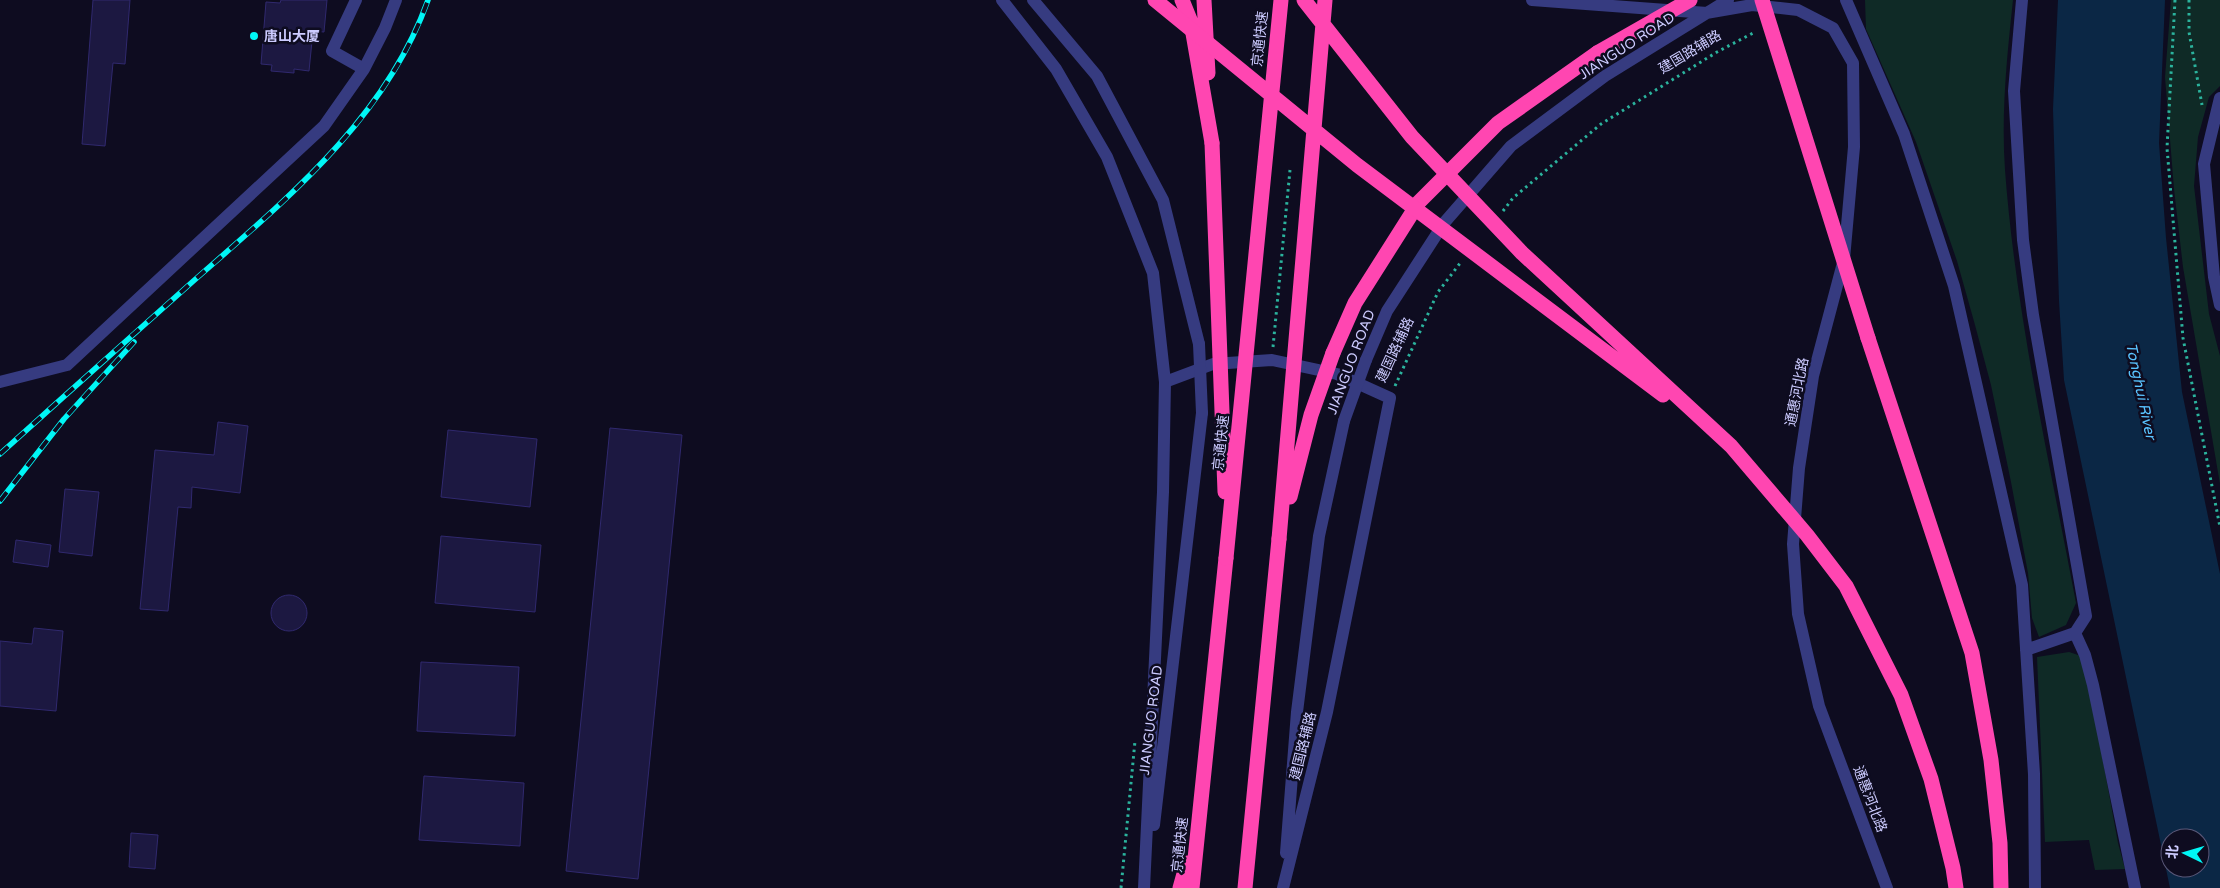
<svg xmlns="http://www.w3.org/2000/svg" width="2220" height="888" font-family="'Varela Round','Noto Sans SC',sans-serif">
  <style>
    .green { fill: #0f2a26 }
    .water { fill: #0b2745; fill-rule: evenodd }
    .building { fill: #1c1841; stroke: #30296e }
    .lines { fill: none; stroke-linecap: round; stroke-linejoin: round }
    .path { stroke: #2bb39d; stroke-width: 3; stroke-dasharray: 2.5 4; stroke-linecap: butt }
    .minor { stroke: #363b80; stroke-width: 12 }
    .highway { stroke: #ff46b1; stroke-width: 15 }
    .rail-casing { stroke: #00f6f6; stroke-width: 5.5 }
    .rail { stroke: #0e0c20; stroke-width: 4; stroke-dasharray: 11; stroke-linecap: butt }
    .minor-bridge { stroke: #363b80; stroke-width: 12 }
    .highway-bridge { stroke: #ff46b1; stroke-width: 15 }
    .poi-dot { fill: #00f6f6; stroke: #0e0c20; stroke-width: 2 }
    .labels { text-anchor: middle; dominant-baseline: central; stroke-width: 5; stroke-linejoin: round; paint-order: stroke }
    .poi-label { font-size: 14px; font-weight: bold; fill: #cccbff; stroke: #0e0c20; text-anchor: start }
    .street-label { font-size: 14px; fill: #cccbff; stroke: #0e0c20 }
    .water-label { font-size: 15px; font-style: italic; fill: #59c3ff; stroke: #0e0c20 }
  </style>
  <rect width="100%" height="100%" fill="#0e0c20"/>
  <path class="green" d="M1865,0h148c-6,56 -12,113 -8,170 11,146 44,289 71,433l-10,22 -27,12 -7,-19 -4,-45 -17,-91 -20,-97 -16,-60 -18,-64 -41,-119 -50,-113z
    M2171,0h49v86l-11,11 -11,40 -4,49 15,128 11,42v128l-37,-217 -9,-78 -9,-112z
    M2069,652l15,5 34,186 7,26 -30,1 -6,-30 -44,2 -8,-185z"/>
  <path class="water" d="M2058,0h107l-6,143 7,95 16,154 38,182v314h-50l-106,-508 -5,-79 -6,-192zM2170,838h30v30h-30z"/>
  <path class="building" d="M93,0h37l-5,64 -12,-1 -8,83 -23,-2z
    M281,0h46l-3,32 -11,-1 -4,40 -15,-2v4l-23,-2 1,-6 -11,-1 5,-62 14,1z
    M218,422l30,4 -8,67 -48,-6 -1,21 -13,-1 -10,104 -28,-2 15,-159 59,5z
    M610,428l72,7 -44,444 -72,-8z
    M448,430l89,9 -7,68 -89,-10z
    M65,489l34,3 -7,64 -33,-4z
    M441,536l100,9 -6,67 -100,-9z
    M16,540l35,5 -3,22 -35,-5z
    M271 613a18 18 0 1 1 36 0a18 18 0 1 1-36 0Z
    M34,628l29,3 -7,80 -56,-5v-65l32,3z
    M421,662l98,5 -4,69 -98,-5z
    M424,776l100,7 -4,63 -101,-6z
    M131,833l27,2 -3,34 -26,-2z"/>
  <g class="lines">
    <path class="path" d="M2175,0l-8,148 16,190 37,189
      M2189,0v32l13,73
      M1503,211l10,-13 88,-74 116,-72 38,-20
      M1273,347l17,-177
      M1395,386l43,-94 23,-30
      M1121,888l14,-147"/>
    <path class="minor" d="M356,0l-24,51 32,18
      M1002,0l54,69 51,88 46,116 12,109 -2,110 -19,396
      M1033,0l64,76 66,124 36,144
      M1532,0l175,13
      M1846,0l58,134 50,152 68,299 12,189 1,114
      M2022,0l-8,91 9,149 10,75 53,301 -11,17 -49,17
      M1706,13l46,-8 46,5 35,18 20,35 1,84 -10,112 -31,117 -14,92 -6,76 5,70 21,92 68,182
      M2220,98l-16,66 10,113 6,28
      M1366,360l21,-49 57,-88 67,-77 94,-70 123,-76
      M0,382l67,-17 257,-239 40,-57 21,-41 11,-28
      M1165,382l48,-18 59,-4 65,14 53,24 -63,314 -44,176
      M2075,633l10,22 8,30 42,203
      M1154,825l48,-412
      M1286,853l11,-141 22,-176 25,-115"/>
    <path class="highway" d="M1182,0l9,22 21,121
      M1204,0l4,73
      M1868,338l104,315 19,107 9,83 1,45
      M1333,353l22,-50 64,-101 79,-79 99,-70
      M1180,888l7,-25
      M1192,888l34,-330
      M1245,888l34,-349"/>
    <g class="rail-casing">
      <path id="rail" d="M0,454c63,-57 126,-113 190,-170 93,-82 195,-163 238,-284
        M0,501l64,-82 70,-77"/>
    </g>
    <use href="#rail" class="rail"/>
    <path class="minor-bridge" d="M1199,344l3,69
      M1344,421l22,-61"/>
    <path class="highway-bridge" d="M1155,0l202,165 306,230
      M1304,0l108,137 110,116 209,193 76,89 39,51 55,109 30,84 22,89 3,20
      M1762,0l106,338
      M1597,53l93,-53
      M1212,143l13,349
      M1290,497l21,-82 22,-62
      M1279,539l46,-539
      M1226,558l55,-558"/>
  </g>
  <circle class="poi-dot" cx="254" cy="36" r="5"/>
  <g class="labels">
    <g class="poi-label">
      <text x="264" y="36">唐山大厦</text>
    </g>
    <g class="street-label">
      <text transform="translate(1260 39) rotate(-84)">京通快速</text>
      <text transform="translate(1627 46) rotate(-33)">JIANGUO ROAD</text>
      <text transform="translate(1690 52) rotate(-31)">建国路辅路</text>
      <text transform="translate(1395 350) rotate(-65)">建国路辅路</text>
      <text transform="translate(1351 362) rotate(-69)">JIANGUO ROAD</text>
      <text transform="translate(1797 392) rotate(-79)">通惠河北路</text>
      <text transform="translate(1221 443) rotate(-84)">京通快速</text>
      <text transform="translate(1151 720) rotate(-83)">JIANGUO ROAD</text>
      <text transform="translate(1303 746) rotate(-76)">建国路辅路</text>
      <text transform="translate(1870 799) rotate(69)">通惠河北路</text>
      <text transform="translate(1180 845) rotate(-84)">京通快速</text>
    </g>
    <g class="water-label">
      <text transform="translate(2141 391) rotate(78)">Tonghui River</text>
    </g>
  </g>
  <g transform="translate(2185 853) rotate(275)"><circle r="24" fill="#0e0c20" stroke="#5a5879"/>
  <path d="M0-4L9 19L0 12L-9 19Z" fill="#00f6f6"/>
  <text y="-8" font-size="14" font-weight="bold" text-anchor="middle" fill="#cccbff">北</text>
  </g>
</svg>
